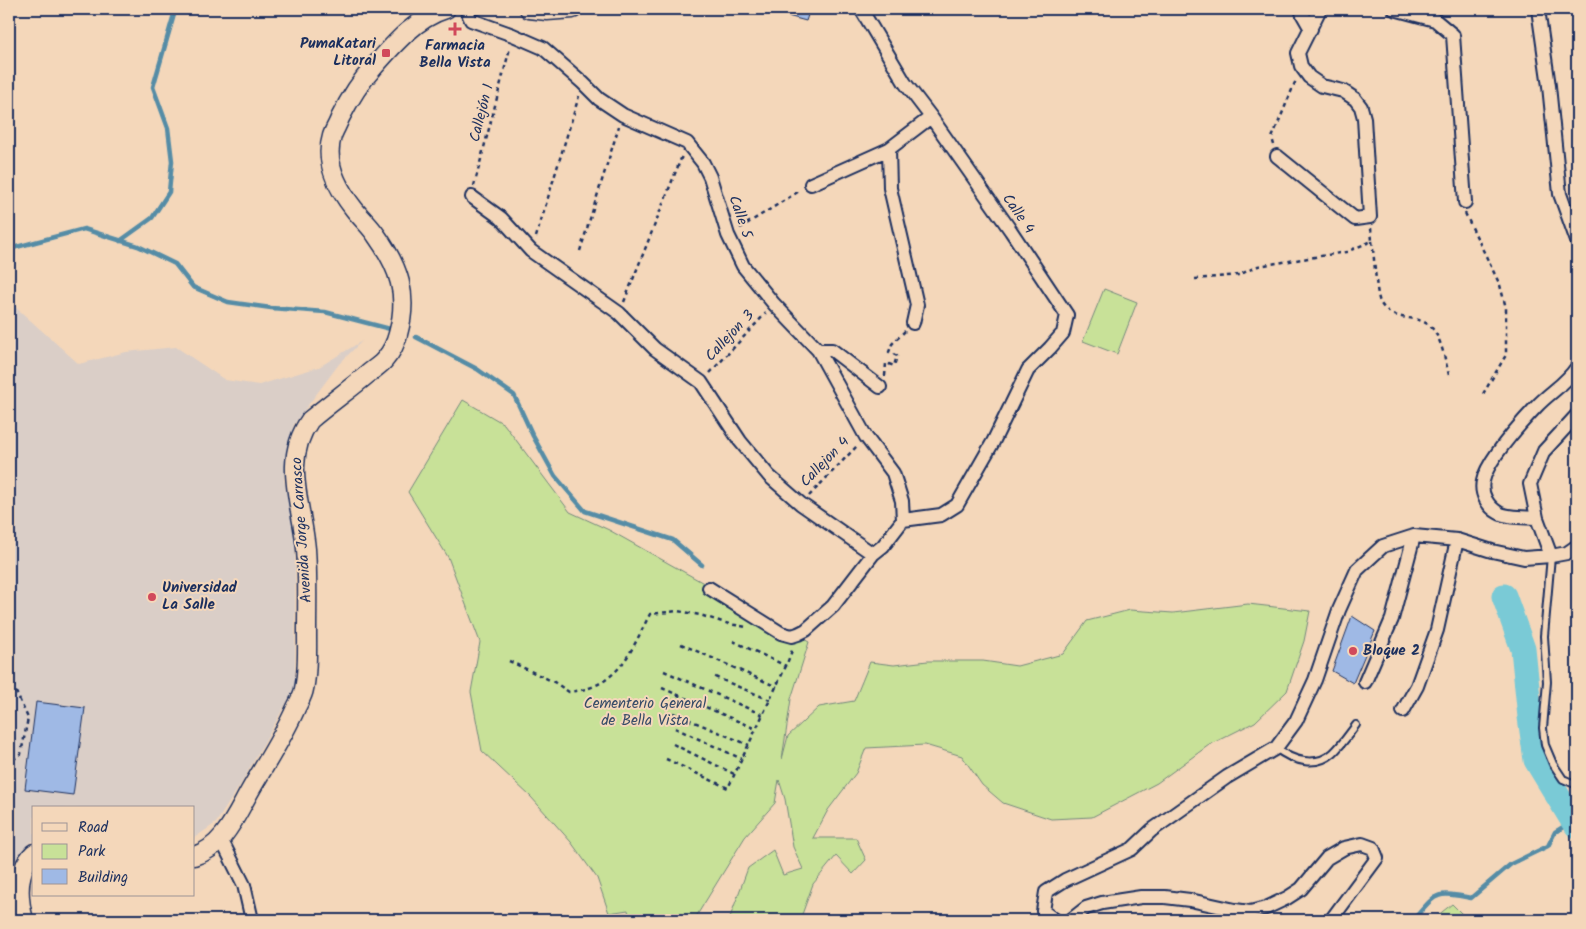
<svg xmlns="http://www.w3.org/2000/svg" width="1586" height="929" font-family="Kalam,sans-serif">
  <style>
    .built { fill: #dacec7 }
    .green { fill: #c8e198; stroke: #72887b }
    .lines { fill: none; stroke-linecap: round; stroke-linejoin: round }
    .stream { stroke: #548ca6; stroke-width: 4.5 }
    .river { stroke: #7acad6; stroke-width: 25 }
    .building { fill: #9fb9e5; stroke: #1b2f5e }
    .service-casing { stroke: #1b2f5e; stroke-width: 10 }
    .minor-casing { stroke: #1b2f5e; stroke-width: 16 }
    .secondary-casing { stroke: #1b2f5e; stroke-width: 21 }
    .path { stroke: #1b2f5e; stroke-width: 2.5; stroke-dasharray: 4 4; stroke-linecap: butt }
    .service { stroke: #f4d7ba; stroke-width: 6 }
    .minor { stroke: #f4d7ba; stroke-width: 12 }
    .secondary { stroke: #f4d7ba; stroke-width: 18 }
    .poi-dot { fill: #d1495b; stroke: #f4d7ba; stroke-width: 2 }
    .labels { text-anchor: middle; dominant-baseline: central; stroke-width: 4; stroke-linejoin: round; paint-order: stroke }
    .poi-label { font-size: 15px; font-weight: bold; fill: #1b2f5e; stroke: #f4d7ba; text-anchor: start }
    .street-label { font-size: 15px; fill: #1b2f5e; stroke: #f4d7ba }
    .park-label { font-size: 15px; fill: #354a67; stroke: #f4d7ba }
  </style>
  <rect width="100%" height="100%" fill="#f4d7ba"/>
  <filter id="ink" filterUnits="userSpaceOnUse"><feTurbulence type="fractalNoise" baseFrequency=".02" numOctaves="2"/><feDisplacementMap in="SourceGraphic" scale="10" xChannelSelector="R" yChannelSelector="G"/><feConvolveMatrix kernelMatrix="1 2 1 2 8 2 1 2 1" color-interpolation-filters="sRGB"/></filter>
  <g filter="url(#ink)">
    <path class="built" d="M9,302l12,10 58,52 47,-12 50,-5 49,33 34,5 60,-18 43,-26 -23,23 -45,60 -8,30 -2,26 11,56v147l-2,8 -51,91 -26,41 -22,15v-30h-160v33l-5,2 -10,11 -7,13 -3,15z"/>
    <path class="green" d="M1104,289l33,13 -20,52 -34,-13z
      M463,400l41,24 66,88 39,18 200,112 -18,57 -9,60 6,-23 31,-29 35,-6 16,-39 24,3 34,-4h55l34,5 46,-12 24,-33 43,-11 43,3 75,-9 62,7 -6,30 -17,50 -32,31 -46,23 -52,38 -65,34 -41,2 -48,-16 -21,-18 -20,-29 -37,-11 -59,3 -10,25 -28,37 -15,28h43l10,22 -13,14 -17,-18 -23,28 -13,36h-71l19,-52 25,-18 10,25 20,-6 -10,-22 -8,-48 -6,-19 -4,23 -30,34 -51,83h-64l-2,-10 -19,3 -12,-35 -26,-36 -40,-45 -49,-46 -11,-59 9,-50 -32,-85 -40,-65z
      M1452,904l12,12 -1,4h-31z"/>
    <g class="lines">
      <path class="stream" d="M120,241l32,-23 17,-26 3,-31 -4,-33 -15,-41 22,-76 2,-2
        M9,249l75,-20 54,17 37,18 18,23 35,15 43,6 54,4 69,18
        M416,337l61,32 37,26 19,41 22,40 30,35 88,29 29,25
        M1413,920c24,-27 21,-29 58,-22l40,-34 37,-18 7,-14 18,-11"/>
      <path class="river" d="M1504,596l19,53 7,68 6,43 37,61 4,5"/>
    </g>
    <path class="building" d="M773,9h37l-4,12 -33,-9z
      M1352,616l23,15 -22,52 -21,-12z
      M36,702l49,6 -12,87 -48,-6z"/>
    <g class="lines">
      <g class="service-casing">
        <path id="service" d="M1551,556l-7,80 3,46 -4,46 2,17 8,19 10,15 14,6
          M1276,748c16,13 40,20 57,5 9,-8 16,-19 23,-28"/>
      </g>
      <g class="minor-casing">
        <path id="minor" d="M466,9l5,11 42,15 30,13 40,35 16,16 24,16 64,28 16,20 7,14 18,58 15,31 31,38 44,46 48,87 27,36 9,28 1,19
          M1301,9l2,6 8,14
          M1394,9l41,11 18,15 12,167
          M1538,9l11,77 11,108 17,47
          M889,149l1,39 27,117 -4,18
          M1277,156l78,63 15,-2 -6,-99 -3,-11 -6,-8 -12,-8 -21,-5 -13,-9 -8,-11 -3,-13 22,-44
          M811,184l78,-35 42,-32
          M472,197l29,21 30,33 88,62 36,36 46,33 39,59 29,35 32,28 72,50
          M818,350h14l48,37
          M1537,518c-10,-1 -30,0 -38,-5 -11,-6 -19,-19 -16,-32 4,-21 38,-58 53,-74 14,-15 30,-23 41,-40
          M1551,556l-14,-38 -7,-34 14,-33 33,-36
          M709,588l72,45 11,3 6,-2 8,-4 27,-24 40,-52 10,-8 20,-26 38,-5 16,-10 36,-63 35,-72 22,-22 13,-15 4,-18 -56,-84 -80,-114 -26,-34 -44,-74
          M1365,682l27,-63 22,-83
          M1403,711l14,-25 20,-56 20,-90
          M221,839l23,46 8,35
          M1072,919l14,-11 16,-5 39,-6h24l25,3 45,10 15,2 16,-4 21,-10 14,-9 26,-31 17,-10 18,-4 11,4 4,10 -46,62
          M1055,920l-12,-9 3,-19 19,-12 67,-31 20,-19 75,-53 49,-29 20,-27 19,-41 24,-70 18,-40 26,-24 31,-10 43,4 35,11 32,7 27,-2 16,-3 10,-7"/>
      </g>
      <g class="secondary-casing">
        <path id="secondary" d="M529,9l18,2 26,-2
          M194,856c30,-9 42,-41 57,-67 15,-26 32,-52 44,-79 3,-7 8,-14 9,-21 4,-18 3,-38 3,-57 0,-28 1,-56 -1,-83 -4,-45 -25,-88 4,-129 19,-16 40,-31 59,-47 6,-5 13,-9 17,-15 6,-7 10,-16 12,-24 11,-39 1,-67 -22,-99 -6,-9 -15,-17 -22,-26 -16,-20 -30,-47 -22,-73 2,-6 6,-12 8,-18 9,-18 19,-35 33,-50 20,-23 43,-50 73,-59
          M24,920c-6,-22 -8,-49 10,-67"/>
      </g>
      <path class="path" d="M1274,145l-2,-7 24,-58
        M474,186l36,-138
        M1465,213l35,72 6,23v47l-23,39
        M740,228l61,-38
        M536,237l43,-141
        M1372,241c2,12 4,52 8,61 12,22 36,11 50,24 11,10 15,34 19,49
        M580,251l39,-125
        M1195,279l44,-4 19,-9 88,-14 26,-11 -1,-13
        M624,302l58,-146
        M710,373l56,-60
        M885,376l1,-13 8,3 3,-10 -8,-4 3,-8 13,-13
        M809,496l48,-50
        M9,603l5,17 -5,43
        M733,641l53,25
        M681,644l96,43
        M509,661l45,21 15,10c7,-1 14,-2 20,-4 35,-12 45,-44 61,-74l28,-3 22,4 29,9 18,3
        M664,671l99,44
        M9,677l19,41 -7,36 -11,8
        M715,677l55,23
        M662,688l94,41
        M673,713l76,32
        M675,728l67,31
        M673,744l61,30
        M666,759l62,29 58,-122 7,-18"/>
      <use href="#service" class="service"/>
      <use href="#minor" class="minor"/>
      <use href="#secondary" class="secondary"/>
    </g>
  </g>
  <g class="poi-dot">
    <path d="M452.5 21.5h5v5h5v5h-5v5h-5v-5h-5v-5h5z"/>
    <rect x="381" y="48" width="10" height="10" rx="2.5"/>
    <circle cx="152" cy="597" r="5"/>
    <circle cx="1353" cy="651" r="5"/>
  </g>
  <g class="labels">
    <g class="poi-label">
      <text x="376" y="44" text-anchor="end">PumaKatari<tspan x="376" dy="17">Litoral</tspan></text>
      <text x="455" y="46" text-anchor="middle">Farmacia<tspan x="455" dy="17">Bella Vista</tspan></text>
      <text x="162" y="588">Universidad<tspan x="162" dy="17">La Salle</tspan></text>
      <text x="1363" y="651">Bloque 2</text>
    </g>
    <g class="street-label">
      <text transform="translate(482 113) rotate(-76)">Callejón 1</text>
      <text transform="translate(1018 214) rotate(55)">Calle 4</text>
      <text transform="translate(740 217) rotate(71)">Calle 5</text>
      <text transform="translate(730 336) rotate(-47)">Callejon 3</text>
      <text transform="translate(825 462) rotate(-46)">Callejon 4</text>
      <text transform="translate(302 530) rotate(-94)">Avenida Jorge Carrasco</text>
    </g>
    <g class="park-label">
      <text x="645" y="704">Cementerio General<tspan x="645" dy="17">de Bella Vista</tspan></text>
    </g>
  </g>
  <rect width="1586" height="929" fill="none" stroke="#f4d7ba" stroke-width="30"/>
  <rect x="15" y="15" width="1556" height="899" fill="none" stroke="#1b2f5e" stroke-width="2" filter="url(#ink)"/>
  <rect x="32" y="806" width="162" height="90" fill="#f4d7ba" stroke="#9d9495"/>
  <rect x="42" y="823" width="25" height="8" fill="#f4d7ba" stroke="#9d9495"/>
  <text x="78" y="832" font-size="15" fill="#1b2f5e">Road</text>
  <rect x="42" y="844" width="25" height="15" fill="#c8e198" stroke="#9d9495"/>
  <text x="78" y="856" font-size="15" fill="#1b2f5e">Park</text>
  <rect x="42" y="869" width="25" height="15" fill="#9fb9e5" stroke="#9d9495"/>
  <text x="78" y="882" font-size="15" fill="#1b2f5e">Building</text>
</svg>
